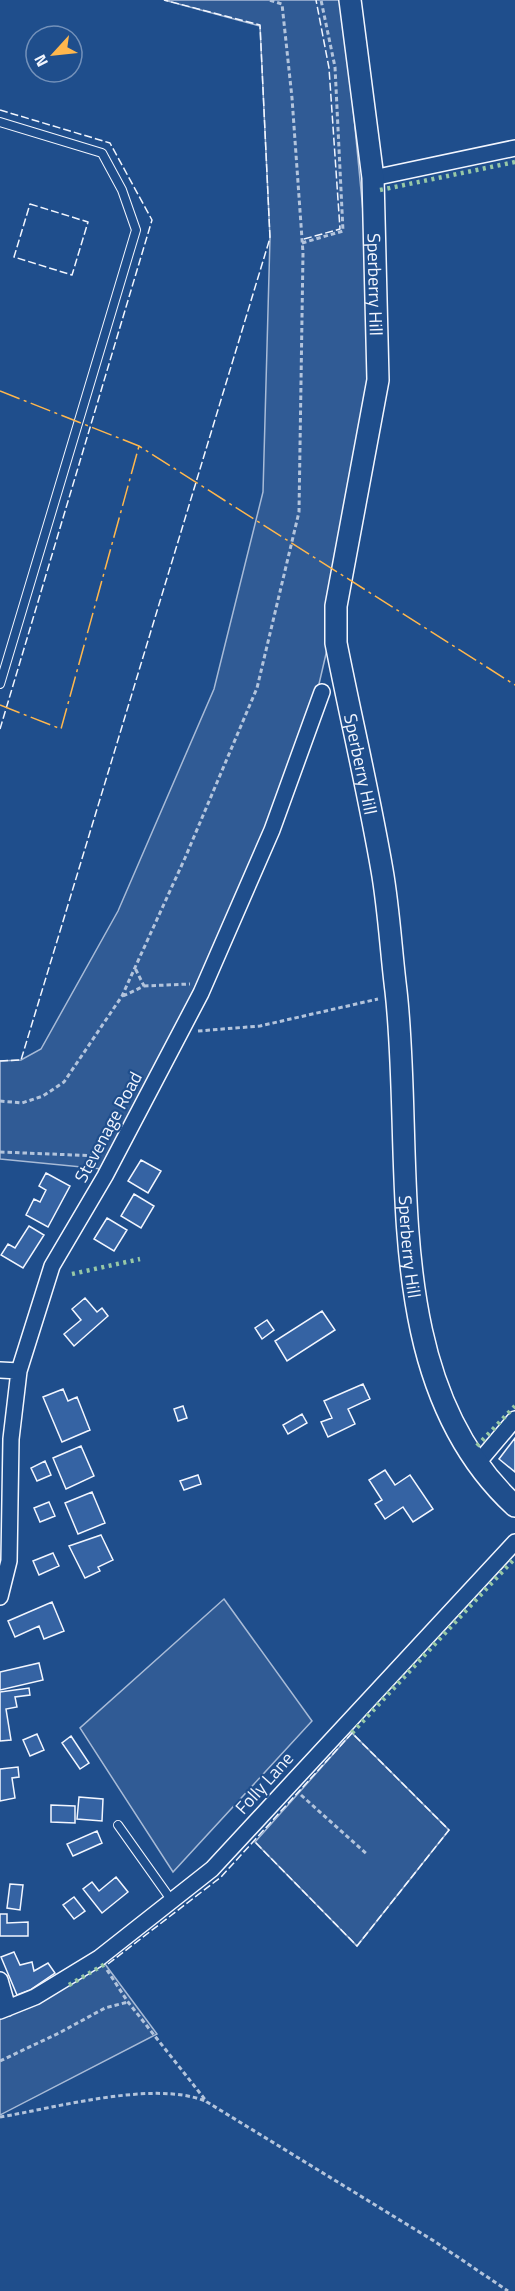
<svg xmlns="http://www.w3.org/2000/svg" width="515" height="2291" font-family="'Titillium Web',sans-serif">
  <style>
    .built { fill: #305b95; stroke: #a8bbd7; stroke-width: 1.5 }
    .building { fill: #3563a3; stroke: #f2f6ff; stroke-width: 1.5 }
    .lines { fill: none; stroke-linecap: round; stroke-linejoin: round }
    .lane-casing { stroke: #f2f6ff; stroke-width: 10 }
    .street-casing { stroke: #f2f6ff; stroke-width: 18 }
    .secondary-casing { stroke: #f2f6ff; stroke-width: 24 }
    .path { stroke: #b3c4dc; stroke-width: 3; stroke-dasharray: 4.5 3; stroke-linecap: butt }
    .lane { stroke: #1f4e8c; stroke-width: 8 }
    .street { stroke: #1f4e8c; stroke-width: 15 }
    .secondary { stroke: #1f4e8c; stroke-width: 21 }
    .hedge { stroke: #97c8a6; stroke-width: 4.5; stroke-dasharray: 3 4.5; stroke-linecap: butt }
    .fence { stroke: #f2f6ff; stroke-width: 1.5; stroke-dasharray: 8 3; stroke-linecap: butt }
    .power { stroke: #ffb74d; stroke-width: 1.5; stroke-dasharray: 21 4.5 3 4.5; stroke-linecap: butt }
    .labels { text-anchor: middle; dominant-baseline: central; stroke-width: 4.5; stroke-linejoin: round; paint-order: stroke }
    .street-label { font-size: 18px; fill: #f2f6ff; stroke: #1f4e8c }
  </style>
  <rect width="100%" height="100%" fill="#1f4e8c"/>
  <path class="built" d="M164,0h175l7,33 18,189 5,159 -40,260 -10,43 -52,145 -75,173 -90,167 -102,-10v-98l21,-1 20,-11 77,-138 96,-222 49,-197 7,-254 -10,-212z
    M224,1599l88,122 -139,151 -93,-144z
    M352,1733l97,97 -92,116 -102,-104z
    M105,1964l52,70 -157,81v-96l38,-16z"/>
  <path class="building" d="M141,1160l20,11 -13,22 -20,-12z
    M46,1173l24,13 -22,41 -22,-12 8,-16 6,3 6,-12 -7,-4z
    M134,1194l20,12 -13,22 -20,-12z
    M107,1218l20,12 -13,21 -20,-12z
    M29,1226l15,9 -21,33 -22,-13 7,-11 7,4z
    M85,1298l12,14 5,-4 6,8 -34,30 -10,-12 17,-14 -9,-11z
    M322,1311l13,19 -48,31 -12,-20z
    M267,1320l7,10 -12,9 -7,-11z
    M363,1384l7,15 -22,10 7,15 -27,13 -7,-15 11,-4 -8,-17z
    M63,1389l5,12 9,-4 13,33 -28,12 -19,-45z
    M183,1406l4,12 -9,3 -4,-12z
    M302,1414l5,9 -19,11 -5,-9z
    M515,1438v34l-16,-13z
    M81,1446l13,30 -28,13 -13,-31z
    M45,1461l6,14 -14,6 -6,-13z
    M385,1470l10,15 15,-10 23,34 -20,13 -10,-15 -18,12 -10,-15 7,-4 -13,-20z
    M198,1475l3,9 -17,6 -4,-9z
    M92,1492l13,31 -27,11 -13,-31z
    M49,1502l6,14 -15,6 -6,-14z
    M101,1535l12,25 -15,7 2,4 -15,7 -16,-32z
    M53,1553l6,13 -20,9 -6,-14z
    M52,1602l12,29 -20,8 -5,-13 -24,11 -7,-16z
    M39,1663l4,17 -43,10v-18z
    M29,1688l1,7 -15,2 2,10 -11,2 5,31 -11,1v-49z
    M37,1734l7,16 -14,6 -7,-16z
    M71,1736l18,27 -9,6 -18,-26z
    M18,1767l1,10 -7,1 3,20 -15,3v-32z
    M79,1797l24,2 -1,22 -25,-2z
    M51,1805l24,1v17l-24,-1z
    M97,1831l5,12 -29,13 -6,-12z
    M116,1877l12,15 -26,21 -19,-24 9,-7 7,9z
    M10,1884l13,1 -3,25 -13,-2z
    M74,1897l11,14 -11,8 -11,-14z
    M0,1914h7v9l21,-1v14h-28z
    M14,1952l6,13 12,-3 2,9 14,-8 7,10 -25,17 -13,5 -16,-38z"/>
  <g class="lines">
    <g class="lane-casing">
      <path id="lane" d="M0,122l102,31 20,37 14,40 -136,454
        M118,1825l54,76"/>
    </g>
    <g class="street-casing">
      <path id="street" d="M373,178l142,-30
        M0,1370l19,1
        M477,1464l38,-45
        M0,1597l9,-36 2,-122 8,-68 33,-105 53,-90 96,-183 71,-163 50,-138
        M0,1980l8,28
        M0,2011l35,-14 64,-39 113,-89 303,-327"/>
    </g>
    <g class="secondary-casing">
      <g id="secondary">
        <path id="s1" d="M350,0l23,178 5,202 -42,226v37c15,76 33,151 46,227 7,40 9,81 14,121 19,169 -19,388 119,515"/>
      </g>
    </g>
    <path class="path" d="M302,243l41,-12 -8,-164 -14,-67
      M144,986l46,-2
      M123,996l21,-10 -9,-18
      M198,1031l62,-5 118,-27
      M0,1101l22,2 21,-7 21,-14 58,-86 63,-138 72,-170 42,-176 4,-259 -11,-155 -10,-94 -13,-4
      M0,1152l100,4
      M301,1795l67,60
      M107,1970l21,32 79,100 227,139 74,50
      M0,2061l59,-28 46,-25 23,-6
      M0,2117c55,-9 154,-37 205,-16"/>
    <use href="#lane" class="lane"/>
    <use href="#street" class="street"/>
    <use href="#secondary" class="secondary"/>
    <path class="hedge" d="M380,190l135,-28
      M72,1274l68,-15
      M477,1446l38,-40
      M352,1733l163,-175
      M69,1985l36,-21"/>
    <path class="fence" d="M0,110l110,33 42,77 -152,509
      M30,204l58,18 -16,53 -58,-18z
      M304,239l36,-10 -11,-161 -13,-68
      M0,1061l21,-1 249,-822 -10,-213 -96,-25
      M108,1964l113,-87 131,-144 97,97 -92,116 -102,-104"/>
    <path class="power" d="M0,391l139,55 376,239
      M0,705l61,24 78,-283"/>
  </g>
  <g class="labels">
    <g class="street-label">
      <text stroke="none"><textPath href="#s1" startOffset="286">Sperberry Hill</textPath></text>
      <text stroke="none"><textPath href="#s1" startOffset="772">Sperberry Hill</textPath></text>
      <text transform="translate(108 1127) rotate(-62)">Stevenage Road</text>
      <text stroke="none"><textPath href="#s1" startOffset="1258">Sperberry Hill</textPath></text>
      <text transform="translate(264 1783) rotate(-48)">Folly Lane</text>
    </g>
  </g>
  <g transform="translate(54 54) rotate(243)"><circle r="28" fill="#1f4e8c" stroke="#7391ba" stroke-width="1.5"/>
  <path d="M0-4.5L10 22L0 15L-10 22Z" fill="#ffb74d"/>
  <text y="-9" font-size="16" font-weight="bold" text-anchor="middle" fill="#f2f6ff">N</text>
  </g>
</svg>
